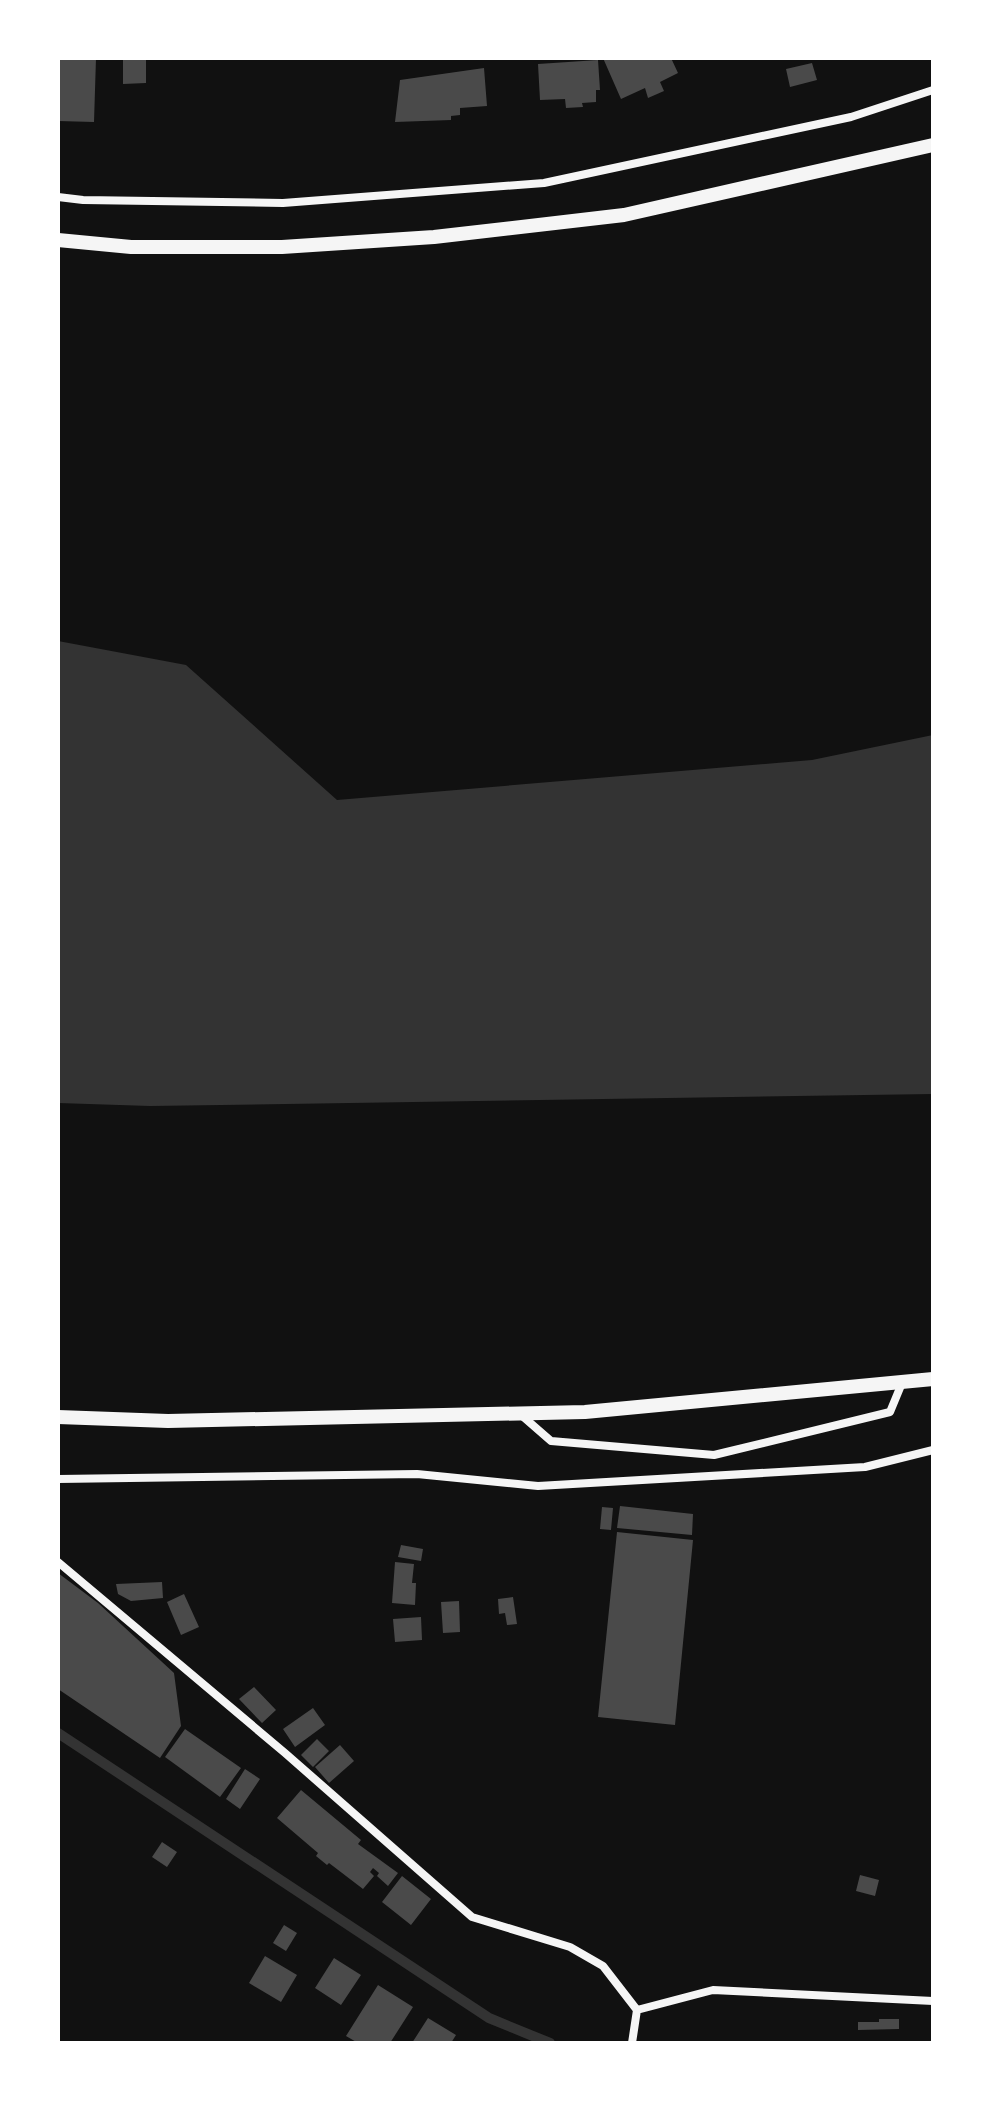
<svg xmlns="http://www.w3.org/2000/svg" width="991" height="2101" font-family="'Libre Baskerville',serif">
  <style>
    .water { fill: #333 }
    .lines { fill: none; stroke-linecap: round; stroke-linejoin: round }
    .stream { stroke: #333; stroke-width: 10 }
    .building { fill: #4a4a4a }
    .minor { stroke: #f5f5f5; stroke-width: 8 }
    .tertiary { stroke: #f5f5f5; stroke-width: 14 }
  </style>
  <rect width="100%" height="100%" fill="#111"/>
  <path class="water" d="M58,641l128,24 151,135 475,-40 121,-25v359l-783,12 -92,-3z"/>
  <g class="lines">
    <path class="stream" d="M58,1733l431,285 61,25"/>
  </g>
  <path class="building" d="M58,58h38l-2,64 -36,-1z
    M123,58h23v25l-23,1z
    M603,58h68l7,15 -18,9 4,9 -16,7 -3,-10 -24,11z
    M598,60l2,30h-4v12l-14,1 1,4 -17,1 -1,-9 -25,1 -2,-36z
    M812,63l5,17 -27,7 -4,-18z
    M484,68l3,38 -27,2v7l-9,1v4l-56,2 5,-42z
    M620,1506l73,8 -1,21 -75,-7z
    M602,1507l11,1 -2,22 -11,-1z
    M617,1532l76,8 -18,185 -77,-8z
    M401,1545l22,4 -2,12 -23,-4z
    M395,1562l19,2 -2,19h4l-1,22 -23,-2z
    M58,1573l40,30 76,70 7,53 -21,32 -102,-69z
    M162,1582l1,16 -32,3 -13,-7 -2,-10z
    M184,1594l15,33 -18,8 -14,-33z
    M513,1597l4,27 -10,1 -2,-12 -6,1 -1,-15z
    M459,1601l1,31 -17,1 -2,-31z
    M421,1617l1,23 -27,2 -2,-23z
    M254,1687l22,23 -14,13 -23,-24z
    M313,1708l12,17 -30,22 -12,-18z
    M185,1729l56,39 -21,29 -55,-40z
    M317,1739l12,12 -16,16 -12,-12z
    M340,1745l14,16 -25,22 -14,-16z
    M245,1769l15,10 -20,30 -14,-10z
    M301,1790l60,50 -3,4 40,29 -10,13 -11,-10 2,-3 -6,-5 -3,4 4,4 -11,13 -34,-26 -2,2 -11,-9 2,-3 -41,-35z
    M162,1842l15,10 -10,15 -15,-10z
    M860,1875l19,5 -4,16 -19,-5z
    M402,1876l29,23 -20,26 -29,-23z
    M284,1925l13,8 -11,18 -13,-8z
    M265,1956l32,19 -16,27 -32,-19z
    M334,1958l27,17 -20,30 -26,-17z
    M378,1985l35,22 -23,36h-32l-12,-7z
    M428,2018l28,17 -5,8h-39z
    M879,2019h20v10l-41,1v-8h21z"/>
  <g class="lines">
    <path class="minor" d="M58,197l25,3 200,3 261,-20 307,-66 82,-27
      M520,1414l31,27 163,14 176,-43 12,-29
      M58,1479l359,-5 121,12 327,-19 68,-17
      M58,1562l227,191 187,164 98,30 33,19 34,44
      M632,2043l5,-33 76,-20 220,11"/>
    <path class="tertiary" d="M58,240l73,7h151l152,-10 190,-22 309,-70
      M58,1417l110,4 417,-9 348,-33"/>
  </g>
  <rect width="991" height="2101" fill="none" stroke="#ffffff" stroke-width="120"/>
</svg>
